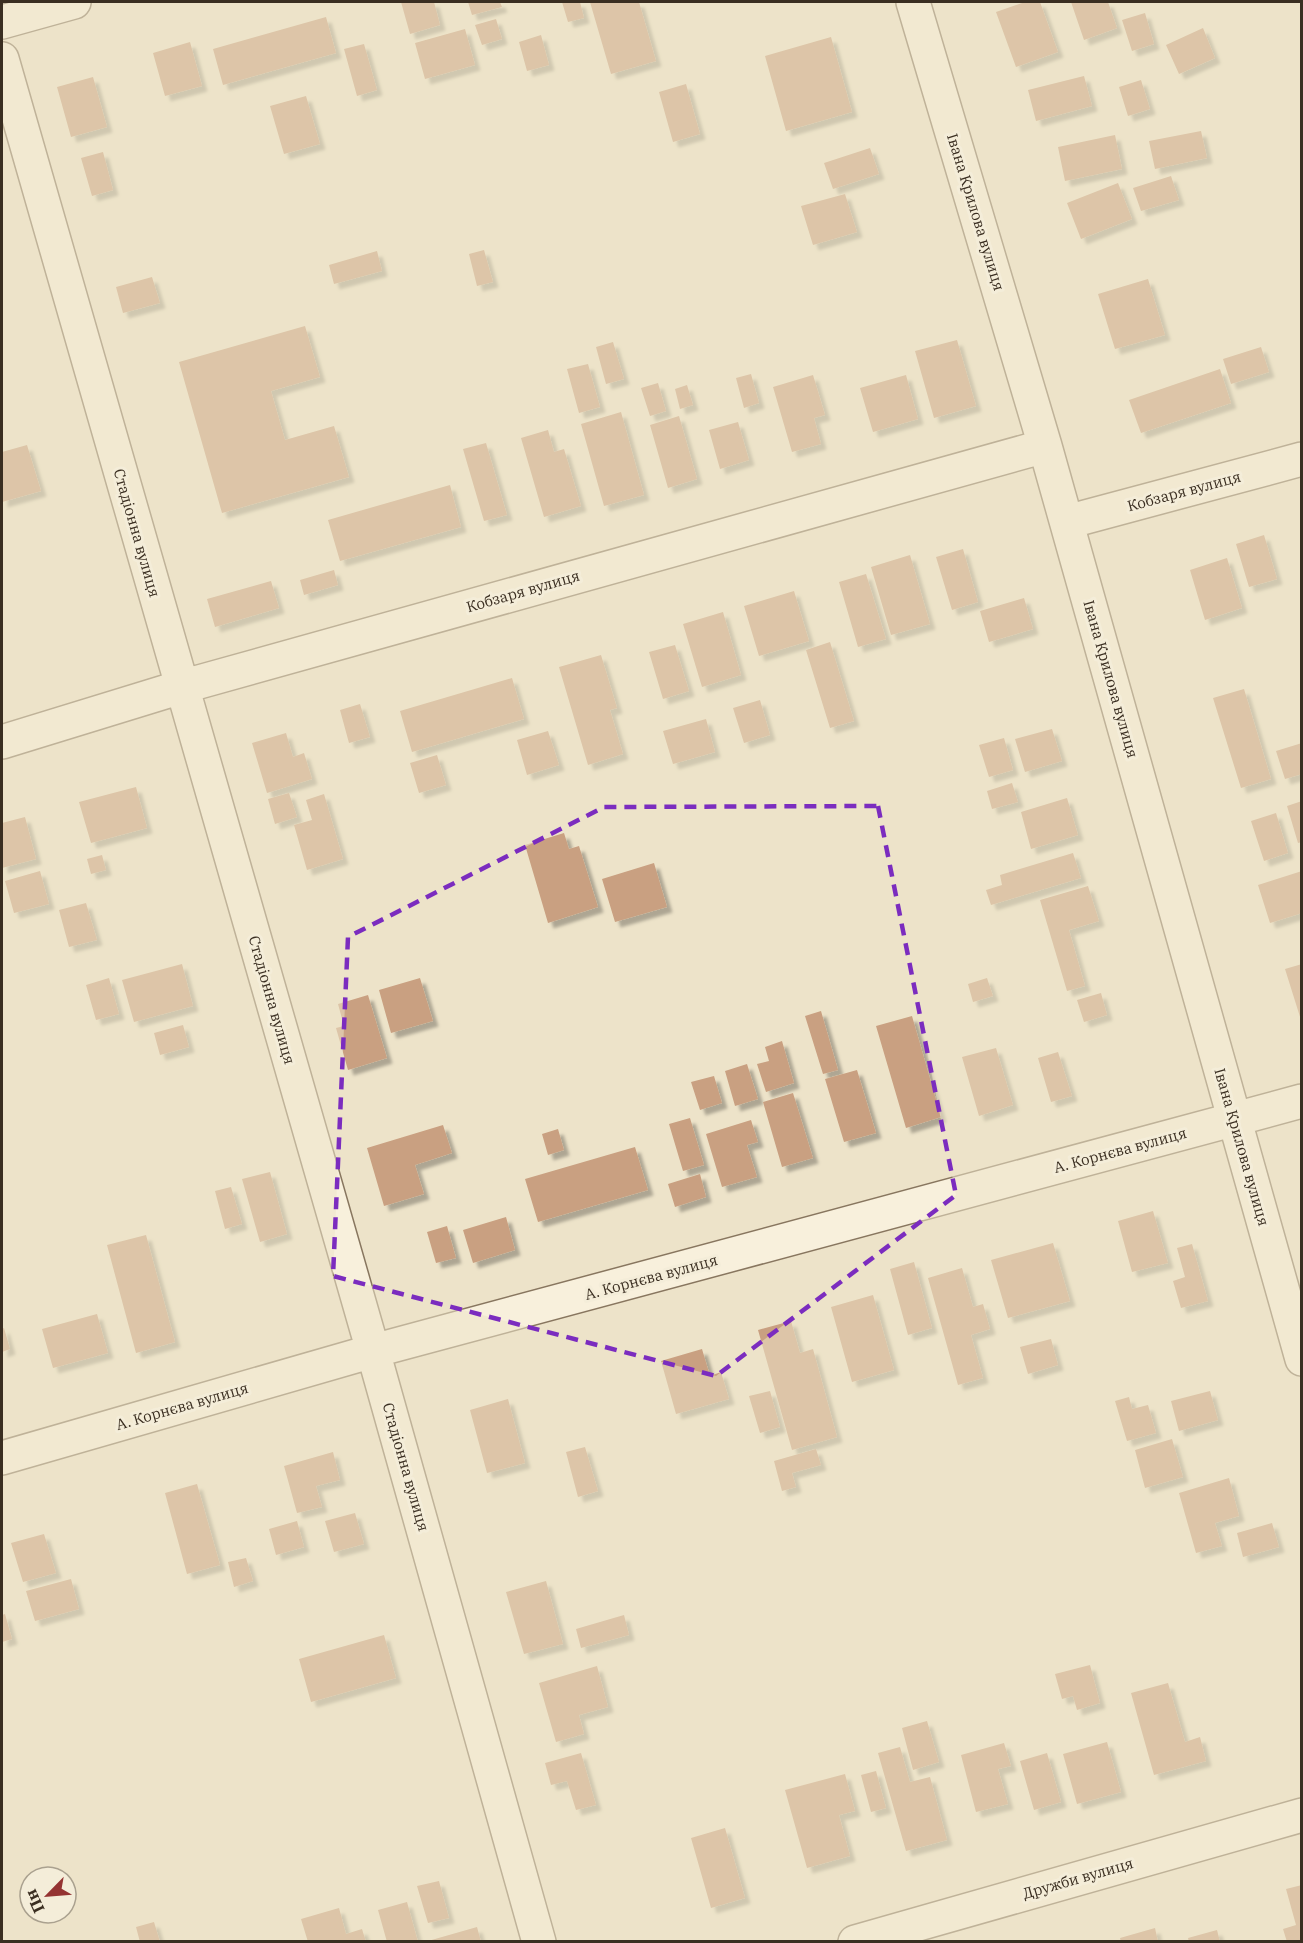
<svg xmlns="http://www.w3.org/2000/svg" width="1303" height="1943" font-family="'IBM Plex Serif',serif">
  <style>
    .building { fill: #c9a081; filter: url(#shadow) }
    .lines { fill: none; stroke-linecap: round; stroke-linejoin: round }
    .minor-casing { stroke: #88765f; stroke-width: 36 }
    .minor { stroke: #f8f0dc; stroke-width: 33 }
    .marked { fill: none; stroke: #7b2cbf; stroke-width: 4.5; stroke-dasharray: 12 8; stroke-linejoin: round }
    .labels { text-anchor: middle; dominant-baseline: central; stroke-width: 6; stroke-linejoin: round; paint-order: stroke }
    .street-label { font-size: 15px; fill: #3a2e21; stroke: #f4edd9 }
  </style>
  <defs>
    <filter id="shadow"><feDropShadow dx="5.5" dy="5.5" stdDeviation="1.5" flood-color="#0004"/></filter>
  </defs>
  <rect width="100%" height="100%" fill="#ede3c9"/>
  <path class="building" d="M401,2h33l6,23 -30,9z
    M468,2h32l2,5 -30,8z
    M562,2h18l4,16 -16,4z
    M590,2h49l17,59 -45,13z
    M1025,2h15l18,50 -42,15 -20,-55z
    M1071,2h37l9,26 -33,12z
    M1145,13l9,31 -22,7 -10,-31z
    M326,17l10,36 -113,32 -10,-36z
    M496,19l6,20 -20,6 -7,-20z
    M1203,28l12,30 -36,16 -13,-29z
    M465,29l10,36 -50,14 -10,-36z
    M541,35l8,30 -22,6 -8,-29z
    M831,37l21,75 -66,19 -21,-75z
    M190,42l12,44 -37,10 -12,-43z
    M364,44l13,46 -20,6 -13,-47z
    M1084,76l8,30 -56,15 -8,-31z
    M93,77l14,50 -36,10 -14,-50z
    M1141,80l9,29 -22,7 -9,-29z
    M686,84l14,50 -27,8 -14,-50z
    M306,96l14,48 -36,10 -14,-48z
    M1201,131l6,27 -52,11 -6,-28z
    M1115,135l7,34 -57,12 -7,-34z
    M870,148l9,26 -46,15 -9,-26z
    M103,152l10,38 -21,6 -11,-38z
    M1171,176l8,24 -38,11 -8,-23z
    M1118,183l14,36 -51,20 -14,-36z
    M845,194l12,38 -44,13 -12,-39z
    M484,250l9,32 -16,4 -8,-32z
    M377,251l5,20 -48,13 -5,-19z
    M152,277l8,26 -37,10 -7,-26z
    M1148,279l17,56 -50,14 -17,-55z
    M305,326l15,51 -49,14 14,49 49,-14 15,51 -127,36 -43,-151z
    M957,340l19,66 -42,12 -19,-67z
    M613,342l11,37 -18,5 -10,-37z
    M1261,347l8,25 -38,12 -8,-25z
    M588,364l12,43 -21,6 -12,-44z
    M1220,369l11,34 -90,30 -12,-33z
    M751,374l8,29 -15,5 -8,-30z
    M813,375l12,40 -11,3 7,26 -29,8 -19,-65z
    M906,375l12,44 -45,13 -13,-44z
    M658,383l8,28 -16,5 -9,-28z
    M687,385l6,20 -13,4 -5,-20z
    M621,412l23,83 -40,11 -23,-82z
    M679,416l18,63 -29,9 -18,-63z
    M738,422l11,38 -29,9 -11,-39z
    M548,430l6,22 10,-3 17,57 -37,11 -23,-79z
    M486,443l21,72 -23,6 -21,-72z
    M27,445l14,46 -39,11v-50z
    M450,485l11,42 -121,34 -12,-41z
    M1264,535l13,44 -28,8 -13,-43z
    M963,549l15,53 -26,8 -16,-53z
    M910,555l20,69 -39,11 -20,-68z
    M1227,558l15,50 -37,12 -15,-50z
    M334,570l4,15 -34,10 -4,-15z
    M866,574l20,65 -28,8 -19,-65z
    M271,581l8,27 -64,19 -8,-28z
    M794,591l15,50 -50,15 -15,-50z
    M1024,598l9,31 -44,13 -9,-31z
    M723,612l18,63 -39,12 -19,-63z
    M830,642l24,79 -24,7 -24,-78z
    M675,645l14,46 -26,8 -14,-47z
    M601,655l16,53 -7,2 13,44 -35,11 -29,-98z
    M512,678l12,41 -112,33 -12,-41z
    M1244,689l27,90 -30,9 -28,-90z
    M760,700l10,35 -26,8 -11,-35z
    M360,704l10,33 -21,6 -9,-33z
    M706,719l9,33 -42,12 -10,-33z
    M1052,729l10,32 -37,11 -10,-33z
    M548,731l11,34 -32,10 -10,-35z
    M286,733l7,24 11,-4 8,26 -45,14 -15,-50z
    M1004,738l9,32 -24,7 -10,-32z
    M1302,743v31l-17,5 -9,-28z
    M437,755l9,30 -27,8 -9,-30z
    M1012,783l6,19 -26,7 -5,-18z
    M136,787l11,41 -56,15 -12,-41z
    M289,793l8,24 -22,7 -7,-25z
    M324,794l19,65 -36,11 -13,-45 18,-5 -6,-20z
    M1067,798l11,37 -47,14 -10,-37z
    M1302,801v41l-4,1 -11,-37z
    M1276,813l12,40 -24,8 -13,-40z
    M25,817l11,42 -34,9v-45z
    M564,833l5,16 10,-3 19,61 -50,16 -23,-78z
    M1073,853l8,25 -90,27 -5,-15 16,-5 -2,-10z
    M102,855l4,15 -15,4 -4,-15z
    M654,863l13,44 -52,15 -13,-43z
    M40,871l9,33 -35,9 -9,-32z
    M1302,871v42l-32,10 -12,-38z
    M1088,886l11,35 -30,9 16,56 -18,5 -27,-91z
    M86,903l11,37 -28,7 -10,-37z
    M182,964l11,42 -59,16 -12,-42z
    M1302,964v56h-1l-16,-51z
    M109,978l10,36 -23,6 -10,-35z
    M420,978l13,43 -42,12 -12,-43z
    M987,978l6,18 -20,6 -5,-18z
    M1101,993l6,22 -23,7 -7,-22z
    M368,995l19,63 -39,12 -12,-42 8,-2 -6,-22z
    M821,1011l17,59 -15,4 -18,-58z
    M912,1016l29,101 -35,11 -30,-102z
    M183,1025l6,22 -29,8 -6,-22z
    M782,1041l12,42 -28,9 -9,-28 12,-3 -4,-14z
    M996,1048l17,57 -34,11 -17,-59z
    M1058,1052l14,44 -21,6 -13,-44z
    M747,1064l11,35 -23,7 -10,-35z
    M857,1070l19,63 -32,9 -19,-63z
    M714,1076l8,27 -22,7 -9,-28z
    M793,1093l20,65 -31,9 -19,-65z
    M690,1118l14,47 -21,6 -14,-47z
    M751,1120l7,22 -11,3 10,32 -35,10 -16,-53z
    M443,1125l9,28 -37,12 9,29 -40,12 -17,-58z
    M558,1129l6,21 -16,5 -6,-21z
    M635,1147l13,43 -110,32 -13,-43z
    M270,1172l17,62 -27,8 -18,-63z
    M700,1174l6,23 -31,10 -7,-23z
    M231,1187l11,37 -17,5 -10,-38z
    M1153,1211l15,52 -36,9 -14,-51z
    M506,1217l9,33 -42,13 -10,-33z
    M447,1226l9,32 -20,5 -9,-31z
    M146,1235l29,107 -39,11 -29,-108z
    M1053,1243l17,58 -62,17 -17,-58z
    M1192,1244l16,57 -27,7 -8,-27 12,-4 -8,-29z
    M914,1262l18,66 -24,7 -18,-66z
    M962,1268l11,39 10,-3 7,25 -19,6 12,43 -25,7 -30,-107z
    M873,1295l21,75 -42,12 -21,-75z
    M97,1314l11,39 -55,15 -11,-39z
    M791,1321l9,32 13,-4 24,88 -45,13 -34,-120z
    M4,1328l6,21 -8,3v-23z
    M1051,1339l7,26 -30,9 -8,-27z
    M702,1349l8,27 11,-4 8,27 -53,15 -15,-53z
    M770,1391l10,36 -20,6 -11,-37z
    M1210,1391l8,29 -39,11 -8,-30z
    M1129,1397l3,12 16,-4 8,28 -29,8 -12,-40z
    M508,1399l17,64 -38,10 -17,-63z
    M1172,1439l11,38 -38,11 -10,-38z
    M585,1447l13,44 -20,6 -12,-45z
    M816,1449l5,16 -29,8 4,14 -14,4 -8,-30z
    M333,1452l7,28 -24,6 6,21 -25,6 -13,-47z
    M1229,1478l10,38 -24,7 7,23 -26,7 -17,-60z
    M197,1484l23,81 -33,9 -22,-81z
    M355,1513l9,31 -30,8 -9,-31z
    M297,1521l7,26 -28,8 -7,-26z
    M1272,1523l7,24 -36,10 -6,-24z
    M44,1534l12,39 -33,9 -12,-39z
    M246,1558l7,23 -19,6 -6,-25z
    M71,1579l8,30 -44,12 -9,-30z
    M546,1581l17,63 -39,10 -18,-62z
    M5,1614l7,25 -10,3v-27z
    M624,1615l5,20 -48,13 -5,-19z
    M384,1635l12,43 -85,24 -12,-43z
    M1090,1665l10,38 -23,7 -4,-14 -11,3 -7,-25z
    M597,1666l11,41 -29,8 5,19 -28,8 -17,-59z
    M1168,1683l17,59 15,-5 6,24 -52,14 -23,-82z
    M927,1721l12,41 -26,8 -11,-42z
    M1107,1742l14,50 -44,12 -14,-50z
    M1004,1743l7,23 -13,3 10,35 -32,8 -15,-57z
    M900,1747l10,35 20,-5 17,63 -41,11 -28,-98z
    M581,1753l15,52 -20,5 -9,-29 -16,4 -6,-22z
    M1047,1753l14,49 -27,8 -14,-49z
    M876,1771l10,37 -15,4 -10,-37z
    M845,1774l10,37 -16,4 11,41 -43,12 -22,-78z
    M725,1828l20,70 -34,10 -20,-70z
    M439,1881l10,37 -21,5 -11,-37z
    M1302,1885v57h-15l-4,-13 13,-4 -10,-36z
    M407,1902l11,40h-31l-9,-32z
    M339,1908l7,26 16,-5 4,13h-58l-7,-23z
    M154,1922l6,20h-20l-4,-15z
    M477,1927l4,15h-53v-1z
    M1155,1928l3,14h-37l-1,-4z
    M1217,1930l3,12h-31l-1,-4z"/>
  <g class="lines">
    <g class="minor-casing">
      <path id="minor" d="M913,2l132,444 257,913
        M2,22l72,-20
        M2,59l371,1292 166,591
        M1067,522l235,-63
        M2,742l179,-55 864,-241
        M2,1458l371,-107 929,-250
        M855,1942l447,-127"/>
    </g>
    <use href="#minor" class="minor"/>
  </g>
  <path d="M0 0H1303V1943H0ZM878,806l78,389 -240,181 -383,-100 15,-339 256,-130z" fill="#ede3c9" fill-opacity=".55" fill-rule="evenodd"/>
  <path class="marked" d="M878,806l78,389 -240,181 -383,-100 15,-339 256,-130z"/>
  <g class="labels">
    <g class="street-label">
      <text transform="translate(976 212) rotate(73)">Івана Крилова вулиця</text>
      <text transform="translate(1184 491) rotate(-15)">Кобзаря вулиця</text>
      <text transform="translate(137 533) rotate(74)">Стадіонна вулиця</text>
      <text transform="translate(523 591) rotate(-16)">Кобзаря вулиця</text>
      <text transform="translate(1111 679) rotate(74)">Івана Крилова вулиця</text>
      <text transform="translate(272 1000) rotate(74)">Стадіонна вулиця</text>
      <text transform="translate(1242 1147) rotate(74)">Івана Крилова вулиця</text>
      <text transform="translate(1120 1150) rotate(-15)">А. Корнєва вулиця</text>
      <text transform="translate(651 1277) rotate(-15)">А. Корнєва вулиця</text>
      <text transform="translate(182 1406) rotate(-16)">А. Корнєва вулиця</text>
      <text transform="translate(406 1467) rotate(74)">Стадіонна вулиця</text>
      <text transform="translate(1078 1878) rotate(-16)">Дружби вулиця</text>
    </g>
  </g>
  <rect width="1303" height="1943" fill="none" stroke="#3a2e21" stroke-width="6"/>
  <g transform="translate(48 1895) rotate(245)"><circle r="28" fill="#f4edd9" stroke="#aaa18f" stroke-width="1.5"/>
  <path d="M0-4.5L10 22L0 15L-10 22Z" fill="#943332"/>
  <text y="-9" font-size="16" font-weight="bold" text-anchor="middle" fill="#3a2e21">Пн</text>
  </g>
</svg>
